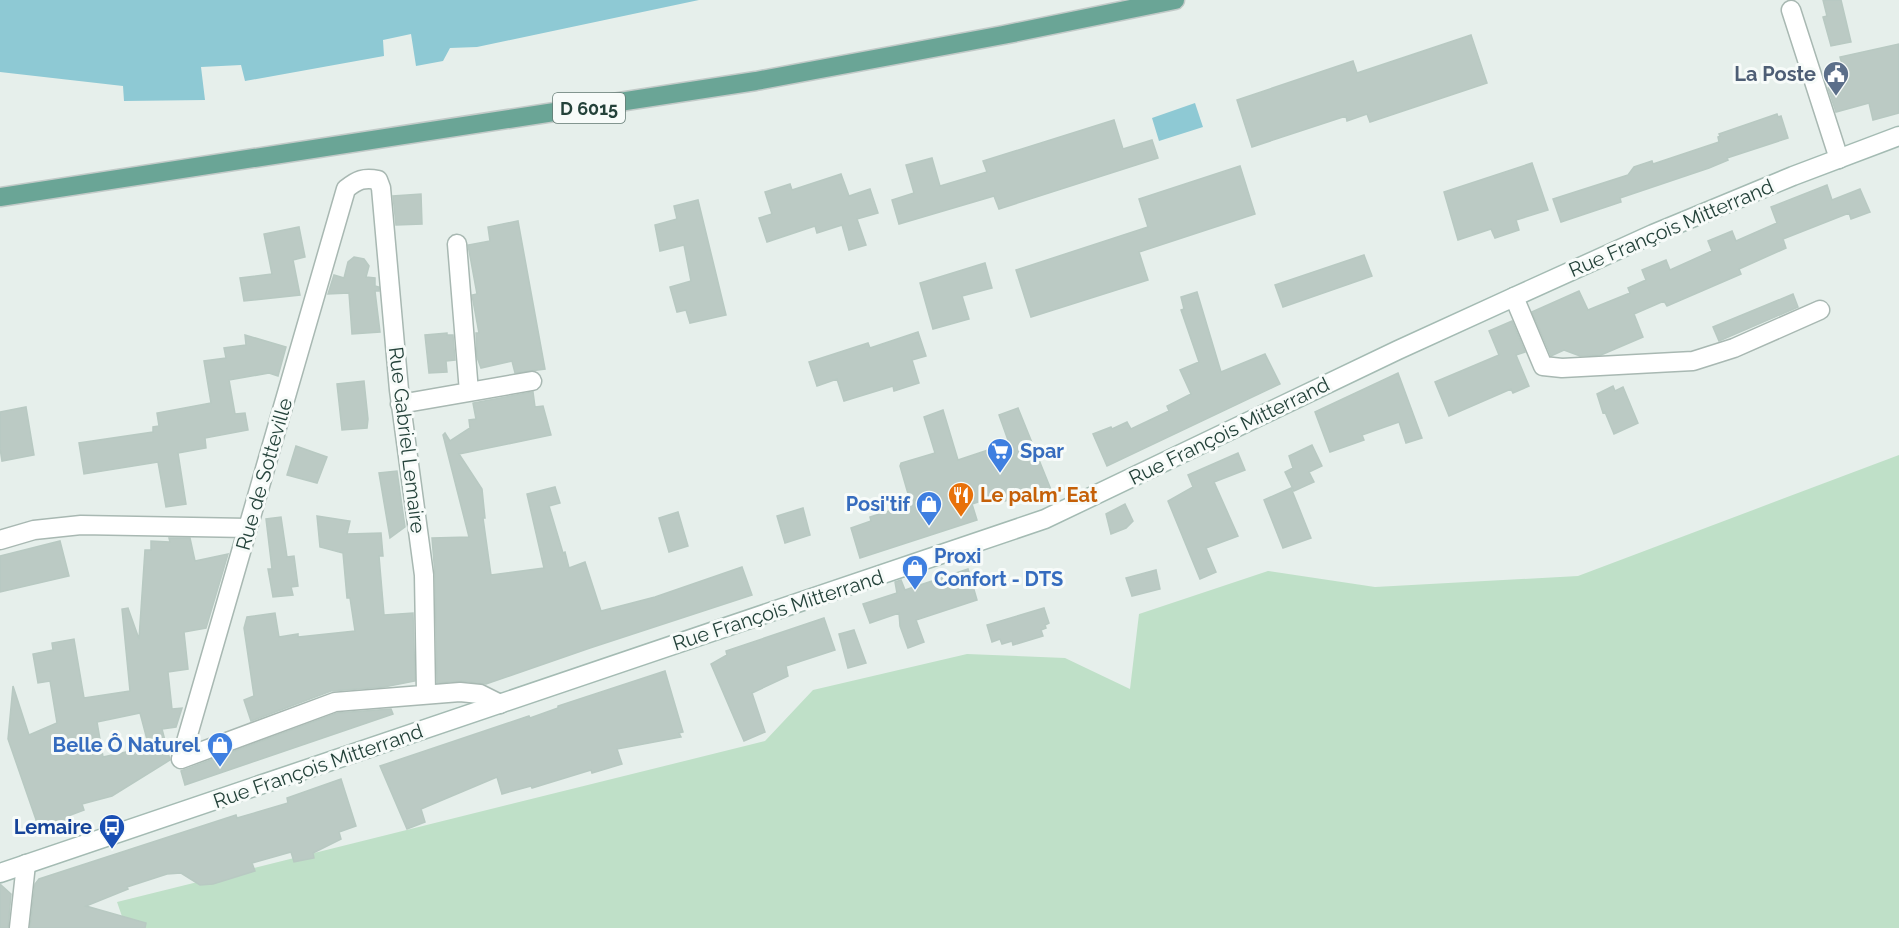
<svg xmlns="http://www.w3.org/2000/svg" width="1899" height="928" font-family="Raleway,sans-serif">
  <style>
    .green { fill: #bfe0c8 }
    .water { fill: #8ec9d4 }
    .building { fill: #bbcac4; stroke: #b8c9c2; stroke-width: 1.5; fill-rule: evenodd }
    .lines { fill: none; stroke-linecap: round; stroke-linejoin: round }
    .street-casing { stroke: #a8b8b2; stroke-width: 21 }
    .secondary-casing { stroke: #a4bbb3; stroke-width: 21 }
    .primary-casing { stroke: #c2cac8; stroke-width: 21 }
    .street { stroke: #fff; stroke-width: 18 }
    .secondary { stroke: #fff; stroke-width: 18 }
    .primary { stroke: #6aa596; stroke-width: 18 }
    .labels { text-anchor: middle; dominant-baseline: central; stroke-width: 6; stroke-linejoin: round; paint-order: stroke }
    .shield { fill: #f7fbf9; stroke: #637a73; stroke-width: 1.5 }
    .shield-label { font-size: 18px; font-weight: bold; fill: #24423a }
    .service-label { font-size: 20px; font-weight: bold; fill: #4e5e75; stroke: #f7fbf9; text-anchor: end }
    .street-label { font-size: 20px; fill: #24423a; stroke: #f7fbf9 }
    .shop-label { font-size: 20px; font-weight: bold; fill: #366cbe; stroke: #f7fbf9; text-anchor: start }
    .food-label { font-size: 20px; font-weight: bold; fill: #c56008; stroke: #f7fbf9; text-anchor: start }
    .transit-label { font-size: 20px; font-weight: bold; fill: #164399; stroke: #f7fbf9; text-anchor: end }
  </style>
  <rect width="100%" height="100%" fill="#e6efeb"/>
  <path class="green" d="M1899,455v473h-1773l-9,-26 648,-161 48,-51 154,-36 98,4 65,31 9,-75 129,-43 107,16 203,-11z"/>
  <path class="water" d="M0,0h699l-222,47 -27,1 -7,13 -27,5 -5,-32 -28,6 1,16 -139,25 -4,-16 -40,2 4,33 -81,1 -1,-15 -123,-14z
    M1195,103l8,24 -44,14 -7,-23z"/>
  <path class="building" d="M1823,0h18l10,42 -20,4 -8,-29 4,-1z
    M1471,35l16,48 -117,39 -3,-8 -20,7 -1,-5 -94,31 -15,-47 116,-39 4,12z
    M1899,44v69l-26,7 -4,-17 -33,9 -8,-24 19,-5 -7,-26z
    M1777,114l1,3 3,-1 7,22 -61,20 1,2 -19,8 -89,30 1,4 -60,20 -8,-23 75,-24 6,-8 18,-6 1,3 66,-22 -1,-5 2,-1 -1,-2z
    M1114,120l9,29 29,-9 6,18 -159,51 -5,-13 -95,28 -7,-24 22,-7 -8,-28 26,-7 8,28 47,-14 -4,-11z
    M1532,163l16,47 -32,10 3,10 -24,8 -4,-9 -33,11 -14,-48z
    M1240,166l15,48 -116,38 9,28 -117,37 -15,-47 132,-43 -9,-28z
    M841,174l8,22 21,-7 8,24 -21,6 9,26 -17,5 -7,-25 -25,8 -2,-7 -48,16 -8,-24 13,-4 -7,-22 25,-8 2,6z
    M1827,185l5,15 28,-11 10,23 -19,7 -2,-6 -66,26 3,9 -47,21 2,5 -74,32 -3,-5 -30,13 9,23 -42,18 -21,1 -16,-6 -13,6 -19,-44 47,-21 9,19 42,-17 -2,-5 18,-8 -4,-10 24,-10 4,10 42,-19 -4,-10 24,-10 4,10 41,-18 -6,-16z
    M421,194l1,30 -26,1 -3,-29z
    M698,200l28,115 -36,8 -4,-13 -9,2 -7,-25 21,-6 -7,-36 -24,6 -5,-26 22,-6 -3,-13z
    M518,221l27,148 -30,4 -3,-12 -31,7 -4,-11 -1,-24h3l-7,-38 5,-1 -9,-49 22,-4 -2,-14z
    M299,227l6,30 -12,3 7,35 -56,6 -4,-23 32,-4 -8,-40z
    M1364,255l8,21 -89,31 -8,-22z
    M354,257l10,2 5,7 -3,11 9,1v8l4,1v4h-4l5,41 -28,2 -3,-41 -21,1 6,-19 10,3 4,-16z
    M985,263l7,25 -30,8 7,23 -36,10 -13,-46z
    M1197,292l24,80 44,-18 15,30 -173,82 -14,-32 18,-7 1,2 15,-7 4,7 38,-18 -2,-5 24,-12 -11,-24 19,-8 -18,-52 3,-1 -3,-12z
    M1793,294l5,13 -79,34 -6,-14z
    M1512,321l13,31 -9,3 13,31 -16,7 -2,-4 -62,27 -14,-34 64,-27 -10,-24z
    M918,332l8,24 -14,4 7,23 -25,8 -1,-5 -49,15 -7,-22 -20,7 -8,-24 59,-19 2,5z
    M447,333v2h6l2,25 -9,1 1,11 -18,1 -4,-38z
    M245,335l41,12 -8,29 -9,-3 -40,7 6,34 10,-1 3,17 -43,8 1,10 -28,5 8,51 -20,3 -8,-45 -74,12 -5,-31 74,-11v-5l6,-1 -2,-13 54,-10 -7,-42 22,-3 -2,-10 22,-3z
    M1398,373l24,65 -16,5 -7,-21 -37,13 2,5 -34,12 -15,-40z
    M364,381l4,38 -1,9 -25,2 -5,-46z
    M1613,386l2,5 8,-4 15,36 -24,11 -9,-22 -2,1 -6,-19z
    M533,392l2,15 8,-1 8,29 -92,19 23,35 3,29h-2l8,57 53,-7 -17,-74 28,-7 5,16 -11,3 14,47 2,-1 4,16 16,-6 16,49 54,-14 87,-30 10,28 -162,53 -104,36 -25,-3 -24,2 -2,-108 -3,-37 37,-1 -26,-102 2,-2 5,8 20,-13 -1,-8 7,-1 -3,-16z
    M26,407l8,48 -32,6 -2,-13v-36z
    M1018,408l34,84 -21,9 -2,-7 -24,7 -2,-7 -31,10 5,16 -117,38 -9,-30 20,-7 -1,-4 41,-13 -11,-38 1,-3 34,-10 -11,-36 19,-7 15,50 51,-17 -10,-28z
    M1312,445l10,21 -13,6 5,10 -20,9 -9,-19 8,-4 -4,-12z
    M296,446l31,11 -10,26 -30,-8z
    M1238,453l7,17 -31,12 24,54 -32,12 10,24 -16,7 -32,-78 25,-14 -5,-12z
    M397,471l8,56 -15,11 -11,-65z
    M1291,488l20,50 -28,10 -19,-48z
    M1125,504l8,17 -7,7 -15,6 -5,-20z
    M803,508l7,27 -25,8 -8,-27z
    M678,512l10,34 -19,6 -10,-34z
    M317,516l33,5 -3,13 34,-1 2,23h-4l5,59 29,-2 2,68 -31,6 -53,4 -80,30 -7,-21 10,-4 -10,-68 3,-11 28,-4 4,24 19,-3v3l57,-6 -5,-33h-3l-4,-45 -23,-6z
    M281,517l6,40 7,-1 4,30 -7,1 2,8 -20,2 -5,-28h4l-6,-50z
    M169,538h21l5,23 33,-7 -22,74 -22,4 4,37 -20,3 4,37 10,-1 -6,19 -14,2 8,31 -58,36 -30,8 2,6 -16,6 2,8 -29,10 -33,-95 5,-53 16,49 28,-12 -7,-42 -12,2 -5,-29 20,-4 -1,-7 22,-4 10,59 46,-7 -8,-82 6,-1 11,31 6,-89h6v-9l19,1zM140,713l9,34 -46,10 -6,-35z
    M60,541l9,35 -69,16v-36z
    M968,569l9,31 -61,20 8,22 -16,6 -8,-22 -1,-13 -29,10 -7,-19 34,-11 -2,-11 6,-2 4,10z
    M1156,570l4,19 -28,7 -6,-18z
    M1044,608l5,15 -4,2 1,3 -5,2 2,6 -30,9 -1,-4 -10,3 -2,-5 -8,3 -5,-17z
    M824,618l11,32 -49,16 2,10 -36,17 13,39 -21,9 -33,-77 16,-9 -1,-4z
    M854,630l12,33 -18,5 -9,-34z
    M665,671l18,61 -4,1 2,4 -64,12 5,15 -30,9 -1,-3 -59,18 -1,-2 -29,8 -5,-17 -76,32 4,13 -18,7 -27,-63 149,-50 1,2 28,-10v-2z
    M391,709l2,5 -208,71 -4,-14 156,-58z
    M341,779l15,47 -17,6 2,7 -28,14 1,5 -20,4 -3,-10 -39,11 3,8 -42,13 -13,1 -19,-12 -14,1 -40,13 1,2 -42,17 60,17 -1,5h-115l5,-44 4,-5 197,-64 1,3 51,-15 -1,-5z
    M0,884l11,10 -3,34h-8z"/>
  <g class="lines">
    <g class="street-casing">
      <path id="street" d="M1791,10l48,149
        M457,244l12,148
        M1514,297l29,69 19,2 131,-7 41,-13 86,-38
        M400,404l132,-23
        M0,540l34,-10 47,-5 167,3
        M181,759l165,-570c11,-9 18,-12 32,-9l3,8 18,202 25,185 2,118
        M181,759l154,-57 125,-10 20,2 20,10
        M19,928l7,-64"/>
    </g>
    <g class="secondary-casing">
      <path id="secondary" d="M0,873l1045,-354 353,-169 116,-53 139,-63 140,-58 106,-40"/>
    </g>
    <g class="primary-casing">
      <path id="primary" d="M0,197l756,-116 247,-46 172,-35"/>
    </g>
    <use href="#street" class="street"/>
    <use href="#secondary" class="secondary"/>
    <use href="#primary" class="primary"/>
  </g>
  <defs>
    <g id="civic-pin" transform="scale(1.35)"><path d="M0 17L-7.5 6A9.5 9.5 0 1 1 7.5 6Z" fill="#5c6f8a" stroke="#f7fbf9"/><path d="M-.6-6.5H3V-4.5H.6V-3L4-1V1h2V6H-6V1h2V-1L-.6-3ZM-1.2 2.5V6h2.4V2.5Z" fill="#fff"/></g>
    <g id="supermarket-pin" transform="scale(1.35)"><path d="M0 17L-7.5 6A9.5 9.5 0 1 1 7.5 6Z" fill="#3f7fe0" stroke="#f7fbf9"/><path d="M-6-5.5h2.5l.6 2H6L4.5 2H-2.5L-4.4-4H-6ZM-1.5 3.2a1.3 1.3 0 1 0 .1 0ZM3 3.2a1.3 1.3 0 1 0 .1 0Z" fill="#fff"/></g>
    <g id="restaurant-pin" transform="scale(1.35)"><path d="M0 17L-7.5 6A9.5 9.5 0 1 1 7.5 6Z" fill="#e8710a" stroke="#f7fbf9"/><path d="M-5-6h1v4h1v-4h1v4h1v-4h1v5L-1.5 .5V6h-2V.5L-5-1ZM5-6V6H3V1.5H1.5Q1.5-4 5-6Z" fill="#fff"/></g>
    <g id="shop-pin" transform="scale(1.35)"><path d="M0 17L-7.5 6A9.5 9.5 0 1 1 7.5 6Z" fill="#3f7fe0" stroke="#f7fbf9"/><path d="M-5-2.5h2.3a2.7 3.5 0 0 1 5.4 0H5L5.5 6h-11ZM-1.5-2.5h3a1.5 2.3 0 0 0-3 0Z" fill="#fff"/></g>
    <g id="bus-pin" transform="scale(1.35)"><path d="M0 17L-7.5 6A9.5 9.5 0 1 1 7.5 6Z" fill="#1a4fb4" stroke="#f7fbf9"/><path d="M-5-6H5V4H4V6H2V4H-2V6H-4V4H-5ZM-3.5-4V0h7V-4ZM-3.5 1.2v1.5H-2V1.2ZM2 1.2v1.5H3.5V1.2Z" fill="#fff"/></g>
  </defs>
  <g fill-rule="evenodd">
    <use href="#civic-pin" x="1836" y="74"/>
    <use href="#supermarket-pin" x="1000" y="451"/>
    <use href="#restaurant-pin" x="961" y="495"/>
    <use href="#shop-pin" x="929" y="504"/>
    <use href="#shop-pin" x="915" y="568"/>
    <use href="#shop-pin" x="220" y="745"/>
    <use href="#bus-pin" x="112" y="827"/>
  </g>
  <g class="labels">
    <rect class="shield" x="553" y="93" width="72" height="30" rx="4.5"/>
    <g class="shield-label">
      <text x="589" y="108">D 6015</text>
    </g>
    <g class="service-label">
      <text x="1816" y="74">La Poste</text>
    </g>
    <g class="street-label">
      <text transform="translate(1671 228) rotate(-23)">Rue François Mitterrand</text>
      <text transform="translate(1229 431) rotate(-26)">Rue François Mitterrand</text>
      <text transform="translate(407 440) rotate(83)">Rue Gabriel Lemaire</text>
      <text transform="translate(264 474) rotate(-74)">Rue de Sotteville</text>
      <text transform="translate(778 610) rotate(-18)">Rue François Mitterrand</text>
      <text transform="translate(318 766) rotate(-19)">Rue François Mitterrand</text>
    </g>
    <g class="shop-label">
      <text x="1020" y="451">Spar</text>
      <text x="910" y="504" text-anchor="end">Posi'tif</text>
      <text x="934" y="556">Proxi<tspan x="934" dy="23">Confort - DTS</tspan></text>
      <text x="200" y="745" text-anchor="end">Belle Ô Naturel</text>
    </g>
    <g class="food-label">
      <text x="980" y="495">Le palm' Eat</text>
    </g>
    <g class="transit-label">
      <text x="92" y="827">Lemaire</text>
    </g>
  </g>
</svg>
